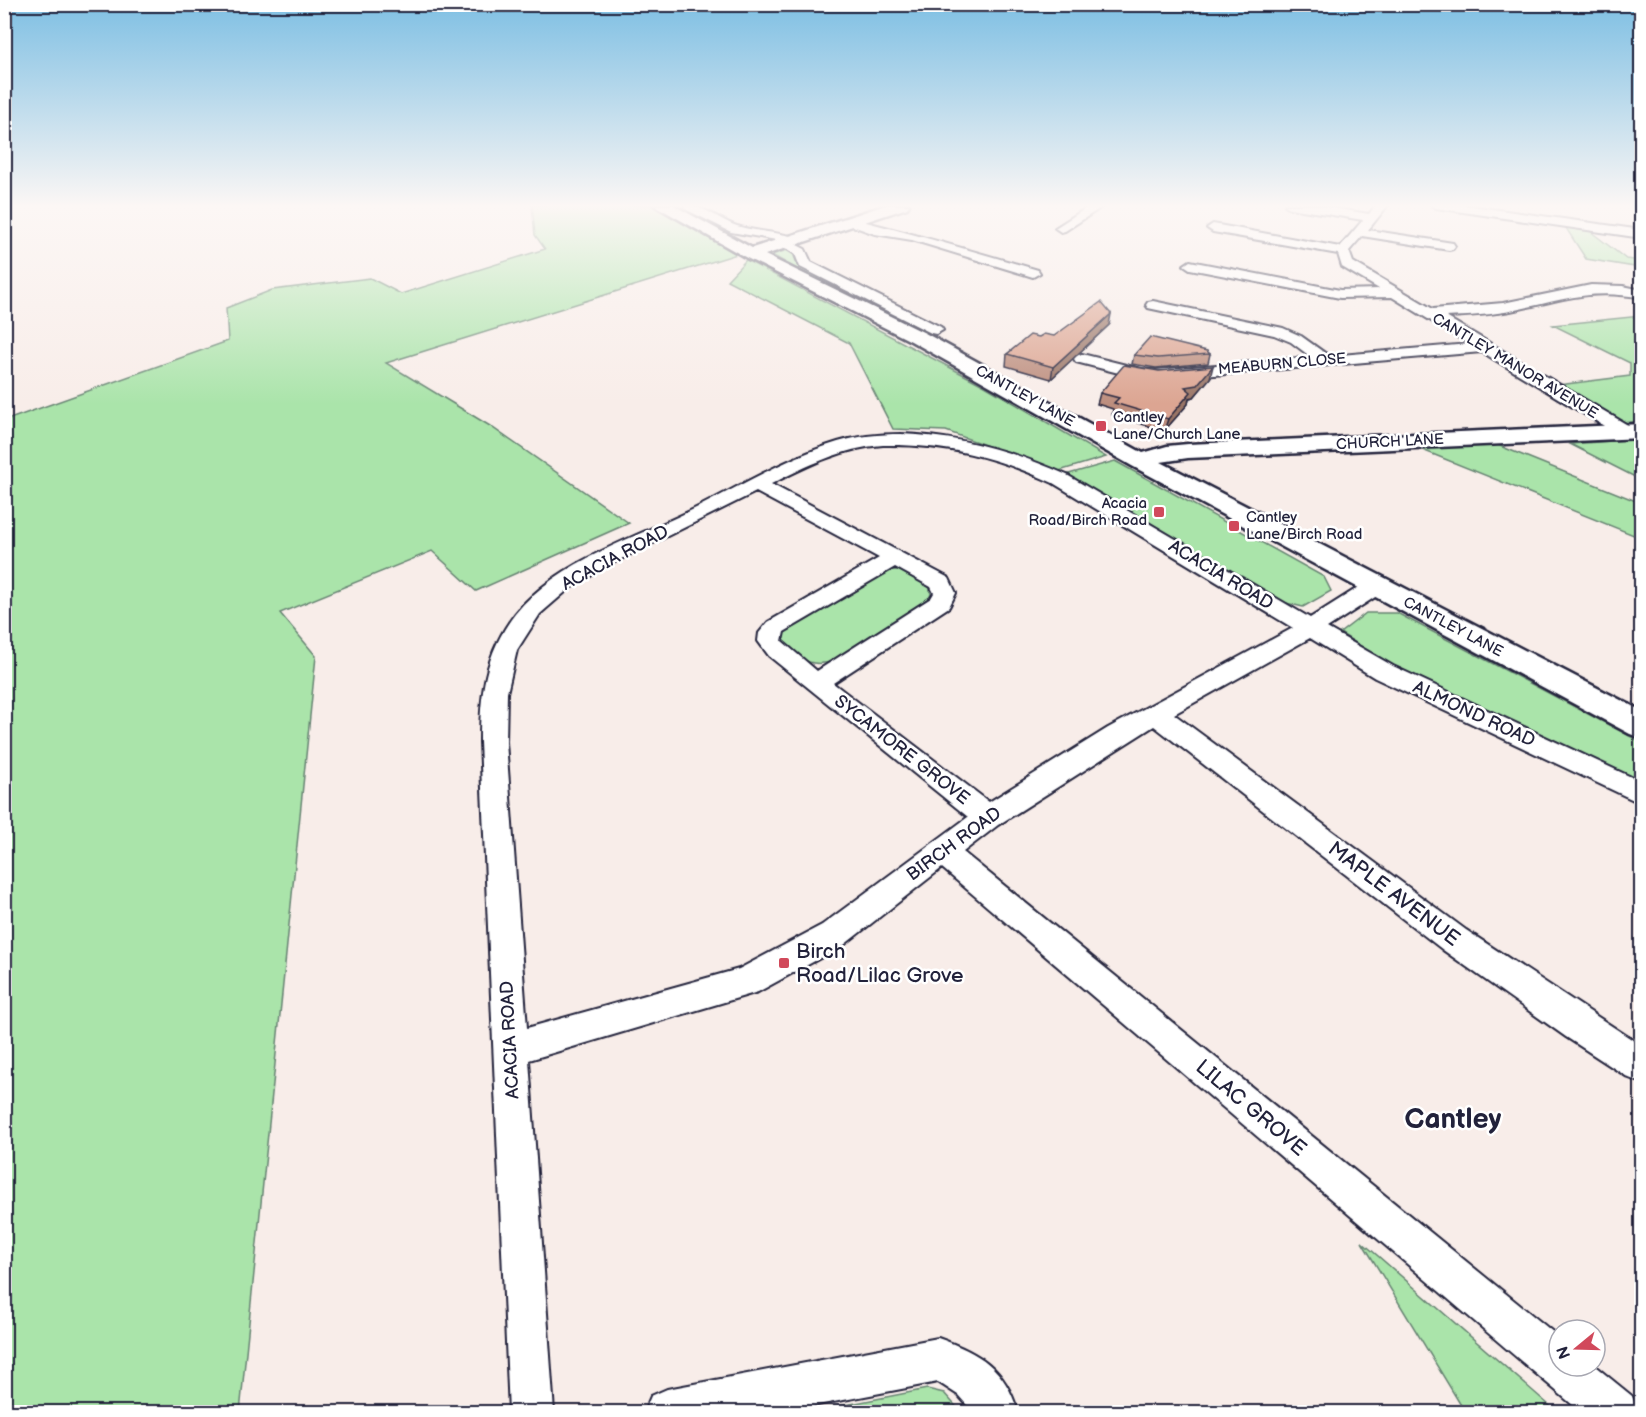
<svg xmlns="http://www.w3.org/2000/svg" width="1646" height="1417" font-family="'Balsamiq Sans',sans-serif">
  <style>
    .green { fill: #aae4aa; stroke: #668372; stroke-width: 1.5 }
    .lines { fill: none; stroke-linecap: round; stroke-linejoin: round }
    .street-casing { stroke: #22223b; stroke-width: 4 }
    .secondary-casing { stroke: #22223b; stroke-width: 5 }
    .street { fill: #fff; fill-rule: evenodd }
    .secondary { fill: #fff; fill-rule: evenodd }
    .wall { fill: #bd8e7e; stroke: #22223b; stroke-width: 1.5 }
    .shaded-wall { fill: #9a7466; stroke: #22223b; stroke-width: 1.5 }
    .building { fill: #dca592; stroke: #22223b; stroke-width: 1.5 }
    .poi-dot { fill: #d1495b; stroke: #fff; stroke-width: 2 }
    .labels { text-anchor: middle; dominant-baseline: central; stroke-width: 5; stroke-linejoin: round; paint-order: stroke }
    .far-street-label { font-size: 15px; fill: #22223b; stroke: #fff }
    .far-poi-label { font-size: 15px; fill: #22223b; stroke: #fff; text-anchor: start }
    .street-label { font-size: 18px; fill: #22223b; stroke: #fff }
    .near-street-label { font-size: 21px; fill: #22223b; stroke: #fff }
    .near-poi-label { font-size: 21px; fill: #22223b; stroke: #fff; text-anchor: start }
    .near-district-label { font-size: 28px; font-weight: bold; fill: #22223b; stroke: #fff }
  </style>
  <rect width="100%" height="100%" fill="#f8ede9"/>
  <filter id="ink" filterUnits="userSpaceOnUse"><feTurbulence type="fractalNoise" baseFrequency=".0167" numOctaves="2"/><feDisplacementMap in="SourceGraphic" scale="12" xChannelSelector="R" yChannelSelector="G"/><feConvolveMatrix kernelMatrix="1 2 1 2 8 2 1 2 1" color-interpolation-filters="sRGB"/></filter>
  <g filter="url(#ink)">
    <path class="green" d="M532,205h124l81,49 -351,109 104,63 139,97 -153,68 -44,-40 -152,62 36,43 -76,756h-235l-1,-991 224,-80 -2,-33 46,-18 98,-12 31,16 144,-45 -10,-14z
      M1564,225l22,3 40,31 15,2v7l-55,-9z
      M791,249l6,15 46,26 -25,-9 -46,-26z
      M746,260l239,126 121,71 -47,14 -113,-40 -53,-2 -44,-86 -122,-63z
      M1641,316l1,66 -3,2 2,3v34l-20,2 -63,-38 72,-9v-13l-77,-38z
      M1641,439v41l-71,-36z
      M1495,444l146,59v35l-226,-91z
      M1115,461l209,116 7,14 -28,16 -21,-5 -217,-127z
      M895,570l9,1 25,15 2,8 -2,4 -94,63c-26,7 -32,-1 -51,-16l-1,-11 4,-3 98,-60z
      M1366,613h31l244,129v39l-255,-119 -46,-29z
      M1362,1242l195,170h-92z
      M927,1389l17,4 17,19h-151z"/>
    <g class="lines">
      <g class="street-casing">
        <path id="street" d="M684,205c20,0 35,15 53,21 20,6 41,6 61,12l2,3 -5,3 10,5 6,13 130,65 2,3 -7,4 -5,-1 -131,-66 -5,-13 -16,-10 3,-3 -51,-9 -46,-23z
          M1091,205h14l-40,26 -4,1 -6,-4z
          M1285,205h29l55,9 7,-9h12l-20,25 85,13 2,3 -2,3 -4,1 -87,-14 -13,15 4,11 80,47 70,-6 88,-18 32,1 19,4v8c-51,-10 -80,2 -127,12 -23,5 -46,6 -69,7l185,110 3,4 -3,4h-12l-137,-83 -326,28 -14,-1 -66,-17 -2,-3 2,-3 6,-2 60,15 14,1 155,-13 -20,-15 -17,-7 -126,-27 -2,-3 2,-3 5,-1 130,27 18,8 28,20 140,-12 -77,-47 -52,1 -150,-29 -6,-4 6,-4 150,29 39,-1 -37,-22 -4,-13 -125,-22 -6,-4 6,-4 127,23 23,-27 -73,-12z
          M1431,205h33l178,25v8l-206,-30z
          M851,218c63,16 125,34 187,52l2,3 -7,4 -121,-37 -37,-6 -28,-10v-4z
          M901,434c59,2 112,17 166,41l243,143 57,-36 8,-2 8,2 3,5 -3,5 -56,36 66,38 249,116v22l-267,-126 -65,-40 -136,76 292,216 176,116v37l-13,-5 -63,-41 -123,-87 -289,-224 -156,99 -35,27 596,485v29h36l37,30 6,16h-57l-639,-544 -98,77 -86,47 -229,68 25,352h-45l-29,-670c0,-48 5,-89 35,-128 43,-54 124,-77 183,-107 46,-23 90,-50 140,-65 20,-6 41,-8 63,-8zM883,445c64,-1 113,12 170,38l240,145 -185,100 -119,74 -156,-119 116,-76 7,-14 -7,-15 -178,-94c36,-18 71,-36 112,-39zM756,492l123,66 -111,64 -9,11 -1,8 11,15 199,161 -146,108 -83,44 -212,59 -21,-286 1,-49 10,-43 23,-36 30,-26 39,-23zM895,567l36,20 3,6 -3,5 -114,73 -35,-30 2,-9z
          M938,1338c42,15 67,30 80,74h-45l-15,-17 -20,-13 -157,30h-137l7,-16 16,-7z"/>
      </g>
      <g class="secondary-casing">
        <path id="secondary" d="M654,205h19l79,43 134,-43h23l-2,3 -142,47 160,78 218,120 24,-7 21,-2 454,-20v14l-454,20 -27,4 481,249v27l-12,-4 -498,-268 -221,-125 -166,-84z"/>
      </g>
      <use href="#street" class="street"/>
      <use href="#secondary" class="secondary"/>
    </g>
    <path class="wall" d="M1109,325l-58,54 -45,-13 1,-12 32,-17 15,-1z
      M1210,354l-2,9 -52,5 -24,-4 2,-9z
      M1159,371l51,7 -16,19 -5,1 -1,6 -24,27 -52,-16 1,-6 -16,-5 3,-11z"/>
    <path class="shaded-wall" d="M1111,314l-2,11 -58,54 2,-12z
      M1213,366l-3,12 -16,19 -5,1 -1,6 -24,27 4,-12 17,-32z"/>
    <path class="building" d="M1101,302l10,12 -58,53 -46,-13 23,-19 9,2 5,-3 10,2z
      M1150,337l57,14 3,3 -52,4 -24,-3z
      M1124,365l35,6 54,-5 -16,19 -12,2 6,5 -23,27 -54,-16 5,-5 -19,-5z"/>
  </g>
  <linearGradient id="sky" x2="0" y2="1"><stop stop-color="#7ebfe3"/><stop offset="0.51" stop-color="#fcf7f5"/><stop offset="1" stop-color="#fcf7f5" stop-opacity="0"/></linearGradient>
  <rect width="1646" height="404" fill="url(#sky)"/>
  <g class="poi-dot">
    <rect x="1095" y="420" width="12" height="12" rx="3"/>
    <rect x="1153" y="506" width="12" height="12" rx="3"/>
    <rect x="1228" y="520" width="12" height="12" rx="3"/>
    <rect x="778" y="957" width="12" height="12" rx="3"/>
  </g>
  <g class="labels">
    <g class="far-street-label">
      <text transform="translate(1282 364) rotate(-5)">MEABURN CLOSE</text>
      <text transform="translate(1515 366) rotate(31)">CANTLEY MANOR AVENUE</text>
      <text transform="translate(1025 396) rotate(29)">CANTLEY LANE</text>
      <text transform="translate(1390 442) rotate(-3)">CHURCH LANE</text>
      <text transform="translate(1453 627) rotate(28)">CANTLEY LANE</text>
    </g>
    <g class="far-poi-label">
      <text x="1113" y="417">Cantley<tspan x="1113" dy="17">Lane/Church Lane</tspan></text>
      <text x="1147" y="503" text-anchor="end">Acacia<tspan x="1147" dy="17">Road/Birch Road</tspan></text>
      <text x="1246" y="517">Cantley<tspan x="1246" dy="17">Lane/Birch Road</tspan></text>
    </g>
    <g class="street-label">
      <text transform="translate(615 558) rotate(-28)">ACACIA ROAD</text>
      <text transform="translate(1221 575) rotate(31)">ACACIA ROAD</text>
      <text transform="translate(1474 714) rotate(25)">ALMOND ROAD</text>
      <text transform="translate(902 750) rotate(38)">SYCAMORE GROVE</text>
      <text transform="translate(954 844) rotate(-36)">BIRCH ROAD</text>
      <text transform="translate(510 1040) rotate(-93)">ACACIA ROAD</text>
    </g>
    <g class="near-street-label">
      <text transform="translate(1394 894) rotate(37)">MAPLE AVENUE</text>
      <text transform="translate(1251 1108) rotate(40)">LILAC GROVE</text>
    </g>
    <g class="near-poi-label">
      <text x="796" y="951">Birch<tspan x="796" dy="24">Road/Lilac Grove</tspan></text>
    </g>
    <g class="near-district-label">
      <text x="1453" y="1119">Cantley</text>
    </g>
  </g>
  <rect width="1646" height="1417" fill="none" stroke="#fff" stroke-width="24"/>
  <rect x="12" y="12" width="1622" height="1393" fill="none" stroke="#22223b" stroke-width="2" filter="url(#ink)"/>
  <g transform="translate(1577 1348) rotate(251)"><circle r="28" fill="#ffffff" stroke="#a7a7b1" stroke-width="1.5"/>
  <path d="M0-4.5L10 22L0 15L-10 22Z" fill="#d1495b"/>
  <text y="-9" font-size="16" font-weight="bold" text-anchor="middle" fill="#22223b">N</text>
  </g>
</svg>
